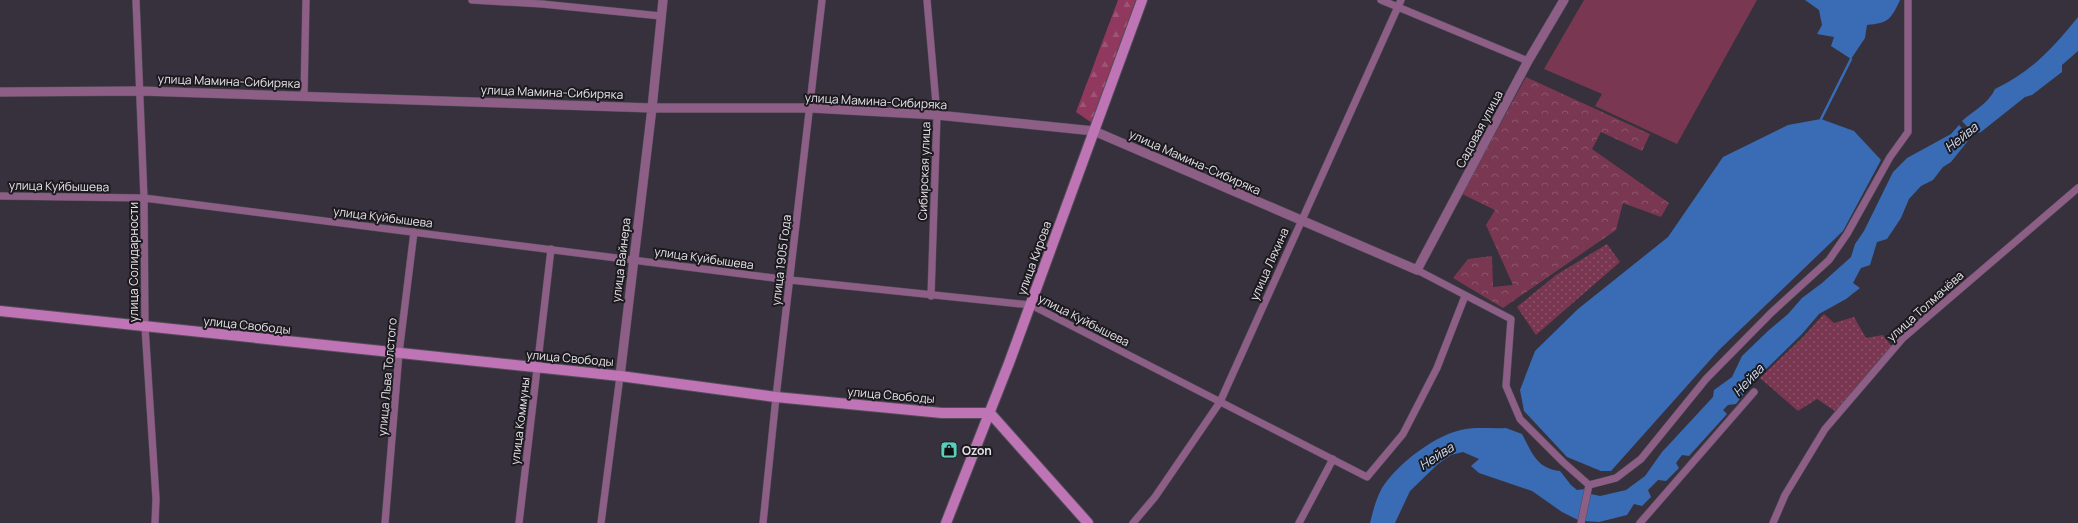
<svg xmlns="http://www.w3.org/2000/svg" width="2078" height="523" font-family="Manrope,sans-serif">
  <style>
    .grass { fill: url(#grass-dots) }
    .forest { fill: url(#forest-firs) }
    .park { fill: url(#park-crowns) }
    .pitch { fill: #7a3752 }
    .water { fill: #396cb4 }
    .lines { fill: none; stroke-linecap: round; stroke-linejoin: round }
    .stream { stroke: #396cb4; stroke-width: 2.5 }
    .minor-casing { stroke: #524d58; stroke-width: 8 }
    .tertiary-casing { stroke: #524d58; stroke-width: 10 }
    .secondary-casing { stroke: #524d58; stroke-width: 12 }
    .minor { stroke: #8d5e86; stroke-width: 7 }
    .tertiary { stroke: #8d5e86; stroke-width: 9 }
    .secondary { stroke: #be74b5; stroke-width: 10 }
    .labels { text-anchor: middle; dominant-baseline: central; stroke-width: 4; stroke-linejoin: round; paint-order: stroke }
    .street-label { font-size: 12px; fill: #e6e2e9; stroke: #1c1a1f }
    .poi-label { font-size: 12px; font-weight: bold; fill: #e6e2e9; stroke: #1c1a1f; text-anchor: start }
    .water-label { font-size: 13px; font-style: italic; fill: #d0def2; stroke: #1c1a1f }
  </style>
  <defs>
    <pattern id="grass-dots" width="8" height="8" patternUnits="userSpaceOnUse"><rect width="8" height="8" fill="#7a3752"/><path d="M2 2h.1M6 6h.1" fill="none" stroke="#8d546b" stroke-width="1.8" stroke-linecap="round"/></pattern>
    <pattern id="forest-firs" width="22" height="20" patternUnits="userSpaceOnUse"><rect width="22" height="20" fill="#90385e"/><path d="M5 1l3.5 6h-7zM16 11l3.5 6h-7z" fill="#a05475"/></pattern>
    <pattern id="park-crowns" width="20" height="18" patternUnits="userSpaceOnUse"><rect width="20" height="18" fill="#7a3752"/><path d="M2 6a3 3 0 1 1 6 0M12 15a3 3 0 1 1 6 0" fill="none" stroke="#8d546b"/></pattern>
  </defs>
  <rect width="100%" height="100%" fill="#36313c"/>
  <path class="grass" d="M1607,244l13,18 -84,73 -19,-28 39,-32z
    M1824,314l10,9 20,-6 12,21 17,-3 9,12 -57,64 -18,-12 -19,12 -38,-33 43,-41z"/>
  <path class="forest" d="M1118,0h18l-44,123 -16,-11z"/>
  <path class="park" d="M1526,77l124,57 -8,17 -41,-19 -9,17 77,54 -8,14 -38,-14 -7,27 -113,78 -50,-30 15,-19 24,-3 1,31 20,-2 -27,-60 9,-15 -33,-16z"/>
  <path class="pitch" d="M1584,0h173l-80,144 -82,-38 7,-12 -58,-25z"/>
  <path class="water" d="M1805,0h95c-9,19 -11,23 -33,25l-2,13 -14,21 -20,-13 3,-9 -17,-3 5,-9 -3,-15z
    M2078,17v34l-16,14v7l-30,23 -7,2 -44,35 -7,2 -12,-13c11,-10 27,-18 33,-32 35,-16 59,-42 83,-72z
    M1821,119l33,12 27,29 -38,71 -124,119 -108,121h-10l-34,-14 -43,-46 -4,-21 15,-39 43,-42 90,-72 55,-80 65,-32z
    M1959,125l12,12 -20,25 -8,5 -10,13 -12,6 -12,13 -8,19 -14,21 -10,3 -7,23 -9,3 -8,15 7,5 -14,11 -27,15 -17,20 -50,49 -16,21 -8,1 -5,5 4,4 -38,42 -7,-1 -6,8 3,5 -13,13 -8,-1 -10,10 3,7 -9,9 -8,-2 -7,11 -28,7 -15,-1 7,-27 9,2 26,-6 19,-14 17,-24 51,-55 1,-7 18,-13 10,-21 27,-26 19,-16 14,-16 20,-15 29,-26 4,-13 9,-13 29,-59 14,-14 44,-24z
    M1506,428l16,6c10,19 15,35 38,37l11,14 6,5 8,-1 -7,31 -16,-8 -30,-21 -53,-18 -8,-7 8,-7 -16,-7 -12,3 -13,9 -28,27 -15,32h-25c3,-12 6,-24 12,-35 15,-24 55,-55 84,-59 12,-2 27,0 40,-1z"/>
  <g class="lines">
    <path class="stream" d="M1821,119l30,-60"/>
    <g class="minor-casing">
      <path id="minor" d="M136,0l8,198 1,129 11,172 -1,24
        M472,0l70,4 119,12
        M927,0l10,115 -6,181
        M1381,0l147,61
        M304,96l2,-96
        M0,196l144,2 646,82 241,25 336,172 36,-43 34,-66 28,-72
        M1417,270l94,49 -5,67 14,33 43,43 26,23
        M1589,485l27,-7 25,-19 65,-80 65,-66 58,-53 18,-26 43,-77 18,-25v-132
        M385,523l14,-170 15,-121
        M519,523l32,-274
        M601,523l19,-147
        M763,523l13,-126 46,-397
        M1133,523l22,-26 65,-95 181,-402
        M1299,523l34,-64
        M1581,523l8,-38
        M1640,523l114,-131
        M1773,523l12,-28 40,-66 78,-91 175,-150"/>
    </g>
    <g class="tertiary-casing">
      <path id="tertiary" d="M0,92l141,-1 511,17h159l126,7 157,16 323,139 111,-209 36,-61
        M620,376l32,-268 11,-108"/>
    </g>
    <g class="secondary-casing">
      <path id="secondary" d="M0,311l620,65 156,21 166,16h48l98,110
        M946,523l63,-160 133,-363"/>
    </g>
    <use href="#minor" class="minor"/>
    <use href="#tertiary" class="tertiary"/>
    <use href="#secondary" class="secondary"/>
  </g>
  <defs>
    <g id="shop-square" transform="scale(0.9)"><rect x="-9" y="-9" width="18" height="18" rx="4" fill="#5acebd" stroke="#1c1a1f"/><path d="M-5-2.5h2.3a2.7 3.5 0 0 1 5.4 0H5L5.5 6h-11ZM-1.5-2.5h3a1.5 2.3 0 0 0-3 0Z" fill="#111"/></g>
  </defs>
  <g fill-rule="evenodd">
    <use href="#shop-square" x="949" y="450"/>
  </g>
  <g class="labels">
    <g class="street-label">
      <text transform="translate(229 81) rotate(2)">улица Мамина-Сибиряка</text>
      <text transform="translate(552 92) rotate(2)">улица Мамина-Сибиряка</text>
      <text transform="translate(876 101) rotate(3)">улица Мамина-Сибиряка</text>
      <text transform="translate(1479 129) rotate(-62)">Садовая улица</text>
      <text transform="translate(1195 162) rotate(24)">улица Мамина-Сибиряка</text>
      <text transform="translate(924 171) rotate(-88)">Сибирская улица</text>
      <text transform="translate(59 186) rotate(1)">улица Куйбышева</text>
      <text transform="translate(383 217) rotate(7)">улица Куйбышева</text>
      <text transform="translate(704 258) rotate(8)">улица Куйбышева</text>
      <text transform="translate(1034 258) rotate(-70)">улица Кирова</text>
      <text transform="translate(621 260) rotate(-83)">улица Вайнера</text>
      <text transform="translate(781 260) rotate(-83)">улица 1905 Года</text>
      <text transform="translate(133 262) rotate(-90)">улица Солидарности</text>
      <text transform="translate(1269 264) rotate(-66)">улица Ляхина</text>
      <text transform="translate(1925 306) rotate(-42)">улица Толмачёва</text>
      <text transform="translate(1084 320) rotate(27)">улица Куйбышева</text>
      <text transform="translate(247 325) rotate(6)">улица Свободы</text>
      <text transform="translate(570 358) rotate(5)">улица Свободы</text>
      <text transform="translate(387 377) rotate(-85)">улица Льва Толстого</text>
      <text transform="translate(891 395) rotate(5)">улица Свободы</text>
      <text transform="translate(520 421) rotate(-83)">улица Коммуны</text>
    </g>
    <g class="poi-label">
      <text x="962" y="450">Ozon</text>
    </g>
    <g class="water-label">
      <text transform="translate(1961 137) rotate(-39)">Нейва</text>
      <text transform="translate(1748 380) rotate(-47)">Нейва</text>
      <text transform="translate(1436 456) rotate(-33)">Нейва</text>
    </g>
  </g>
</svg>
